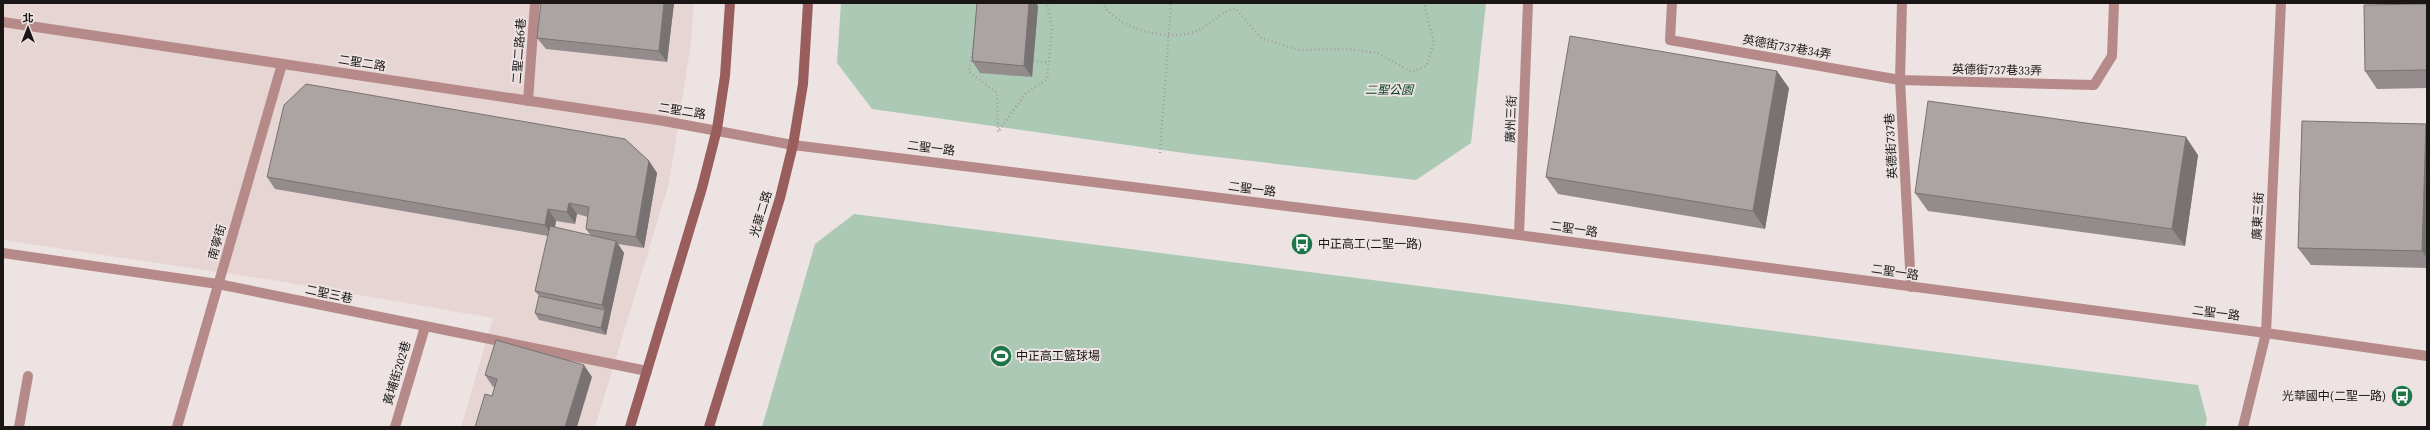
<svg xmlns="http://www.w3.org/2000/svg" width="2430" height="430" font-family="'Source Serif 4','Noto Sans TC',serif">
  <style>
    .built { fill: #e7d5d4 }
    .green { fill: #acc9b6 }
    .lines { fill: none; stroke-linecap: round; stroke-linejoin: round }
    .path { stroke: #a59e9d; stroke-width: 2.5; stroke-dasharray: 1 3; stroke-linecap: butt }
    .lane { stroke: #b58a89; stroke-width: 10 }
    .street { stroke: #b58a89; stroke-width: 10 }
    .secondary { stroke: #9a5d5d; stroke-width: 10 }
    .wall { fill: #948c8c; fill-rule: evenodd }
    .shaded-wall { fill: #787272 }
    .building { fill: #aca3a3; stroke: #787272 }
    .labels { text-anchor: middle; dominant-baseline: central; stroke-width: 4; stroke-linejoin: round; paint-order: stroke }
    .street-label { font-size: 12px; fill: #191615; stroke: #ece3e2 }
    .park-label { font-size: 12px; font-style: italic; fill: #03391f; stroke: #ece3e2 }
    .poi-label { font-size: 12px; fill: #191615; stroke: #ece3e2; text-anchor: start }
  </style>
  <rect width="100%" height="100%" fill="#ece3e2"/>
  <path class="built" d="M3,3h691l-3,40 -22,140 -74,244h-134l32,-109 -215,-37 -275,-41z"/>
  <path class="green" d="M841,3h645l-15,140 -55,37 -225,-26 -319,-45 -35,-46z
    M854,214l1344,171 9,34 -2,8h-1443l53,-183z"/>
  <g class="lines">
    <path class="path" d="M1102,3c15,26 64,38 92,29 16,-5 26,-22 42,-23l25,29 37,12 49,-1 30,4 35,19 15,-7 7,-23 -10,-39
      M974,41l-5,31 28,21 1,39 28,-39 21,-14 5,-51 -5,-25
      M1033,61l16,2
      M1160,153l11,-150"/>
    <path class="lane" d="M1672,3l-2,37 230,40 194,5 18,-29 2,-53
      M1902,3l-2,77 11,207
      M528,101l7,-98
      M3,253l215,31 429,87
      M19,427l9,-51
      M395,427l30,-100"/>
    <path class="street" d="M3,22l661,99 129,24 680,84 793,104 161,23
      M1519,235l9,-232
      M177,427l105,-363
      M2243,427l23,-94 15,-330"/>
    <path class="secondary" d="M630,427l72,-239 15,-59 8,-53 5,-73
      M709,427l71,-229 13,-53 10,-61 5,-81"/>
  </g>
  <path class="wall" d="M674,3l-7,59 -121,-13 -9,-11z
    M977,3h59l2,3 -6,71 -52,-4 -8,-12z
    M2427,4v84l-50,1 -12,-18z
    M1789,88l-24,141 -207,-35 -12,-17z
    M2426,124l1,2v142l-116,-3 -13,-17z
    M2198,155l-13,91 -257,-35 -13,-18z
    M649,161l8,12 -13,75 -26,-4 6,9 -18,82 -67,-15 -4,-7 4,-17 -4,-5 13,-55 -273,-47 -8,-12zM577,214l11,3 -2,12 5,7 -36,-8 1,-7 19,3z
    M485,375l107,2 -100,19 3,-9h-2z"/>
  <path class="shaded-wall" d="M664,3h10l-7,59 -8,-11z
    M1029,3h7l2,3 -6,71 -8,-11z
    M1777,71l12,17 -24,141 -12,-18z
    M2426,124l1,2v132l-5,-7z
    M2186,137l12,18 -13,91 -13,-17z
    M649,161l8,12 -13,75 -8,-11z
    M569,203l8,11 -2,10 -8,-12z
    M548,209l8,12 -3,16 -8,-12z
    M616,241l8,12 -14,64 -8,-12z
    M605,310l5,7 -4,18 -5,-7z
    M584,365l8,12 -15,50h-12z"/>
  <path class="building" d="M541,3h123l-5,48 -122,-13z
    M977,3h52l-5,63 -52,-5z
    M2427,4v66l-62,1 -1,-66z
    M1570,36l207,35 -24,140 -207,-34z
    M306,84l319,55 24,22 -13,76 -50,-8 3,-22 -20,-4 -2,9 -19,-3 -3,16 -278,-48 17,-72z
    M1928,101l258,36 -14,92 -257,-36z
    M2302,121l124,3 -4,127 -124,-3z
    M550,226l66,15 -14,64 -67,-14z
    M539,296l66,14 -4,18 -66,-15z
    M496,340l88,25 -19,62h-90l10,-33 7,2 5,-17 -12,-4z"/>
  <defs>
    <g id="bus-disc" transform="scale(1.15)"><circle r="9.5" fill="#1d7549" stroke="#ece3e2"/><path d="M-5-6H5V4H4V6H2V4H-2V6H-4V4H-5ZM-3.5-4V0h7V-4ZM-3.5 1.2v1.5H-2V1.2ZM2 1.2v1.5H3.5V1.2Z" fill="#fff"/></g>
    <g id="stadium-disc" transform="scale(1.15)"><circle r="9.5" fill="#1d7549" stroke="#ece3e2"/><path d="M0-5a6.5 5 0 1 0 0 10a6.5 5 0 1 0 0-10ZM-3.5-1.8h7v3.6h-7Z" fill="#fff"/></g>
  </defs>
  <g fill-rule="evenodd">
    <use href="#bus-disc" x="1302" y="244"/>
    <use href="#stadium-disc" x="1001" y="356"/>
    <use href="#bus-disc" x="2402" y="396"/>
  </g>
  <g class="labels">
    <g class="street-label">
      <text transform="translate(1787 47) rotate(10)">英德街737巷34弄</text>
      <text transform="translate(519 51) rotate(-86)">二聖二路6巷</text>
      <text transform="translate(362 63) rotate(9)">二聖二路</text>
      <text transform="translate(1997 70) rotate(1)">英德街737巷33弄</text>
      <text transform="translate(682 111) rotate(9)">二聖二路</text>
      <text transform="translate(1511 119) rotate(-88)">廣州三街</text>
      <text transform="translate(1891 146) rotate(-93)">英德街737巷</text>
      <text transform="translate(931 148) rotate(7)">二聖一路</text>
      <text transform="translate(1252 189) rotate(7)">二聖一路</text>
      <text transform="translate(761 214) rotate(-73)">光華二路</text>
      <text transform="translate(2258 216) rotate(-87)">廣東三街</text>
      <text transform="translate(1574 229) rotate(8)">二聖一路</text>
      <text transform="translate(217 242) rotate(-74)">南寧街</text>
      <text transform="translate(1895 272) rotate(8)">二聖一路</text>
      <text transform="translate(329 294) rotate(12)">二聖三巷</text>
      <text transform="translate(2216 313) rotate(7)">二聖一路</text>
      <text transform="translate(397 373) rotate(-73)">黃埔街202巷</text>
    </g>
    <g class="park-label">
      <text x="1389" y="90">二聖公園</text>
    </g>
    <g class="poi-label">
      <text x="1318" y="244">中正高工(二聖一路)</text>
      <text x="1016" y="356">中正高工籃球場</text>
      <text x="2386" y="396" text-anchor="end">光華國中(二聖一路)</text>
    </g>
  </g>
  <rect width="2430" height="430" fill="none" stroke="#191615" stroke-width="8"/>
  <g transform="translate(28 28)" stroke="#ece3e2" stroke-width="3" paint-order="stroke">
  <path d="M0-3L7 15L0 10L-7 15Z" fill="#191615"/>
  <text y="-6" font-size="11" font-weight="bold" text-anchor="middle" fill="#191615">北</text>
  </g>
</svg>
